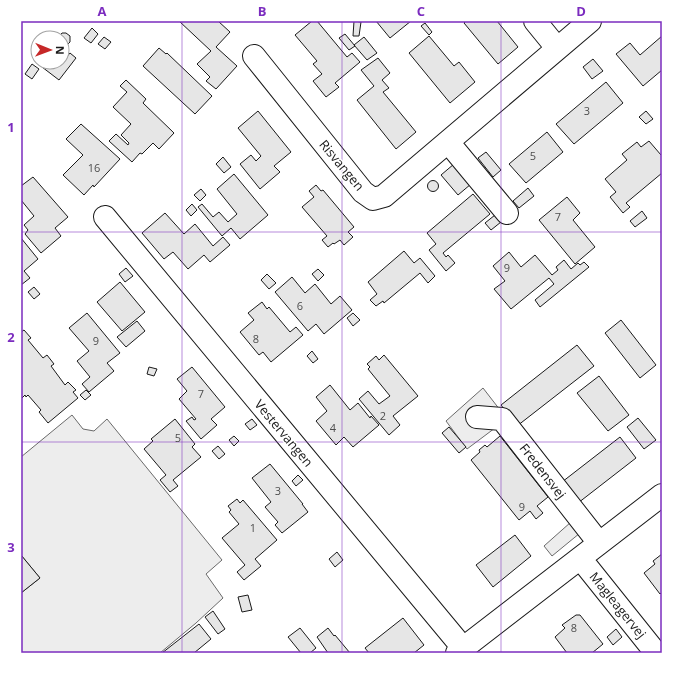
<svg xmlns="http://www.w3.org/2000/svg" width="683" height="674" font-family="'Open Sans',sans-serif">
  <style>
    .built { fill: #ededed; stroke: #6a6a6a }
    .building { fill: #e6e6e6; stroke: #1a1a1a }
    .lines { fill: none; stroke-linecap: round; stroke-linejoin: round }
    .minor-casing { stroke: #1a1a1a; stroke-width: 24 }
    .minor { stroke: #fff; stroke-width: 22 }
    .grid { fill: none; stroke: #7b2cbf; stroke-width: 1; stroke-opacity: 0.55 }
    .labels { text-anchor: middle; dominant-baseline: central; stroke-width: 3; stroke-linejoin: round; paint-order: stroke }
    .number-label { font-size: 11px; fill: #4d4d4d }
    .street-label { font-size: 13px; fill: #1a1a1a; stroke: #fff }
    .neatline { fill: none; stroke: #7b2cbf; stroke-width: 1.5 }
    .grid-label { font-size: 13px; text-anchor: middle; font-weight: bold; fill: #7b2cbf }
  </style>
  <rect width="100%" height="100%" fill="#fff"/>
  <path class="built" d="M483,388l24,31 -40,30 -21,-28z
    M72,415l11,14 11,2 13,-12 115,141 -16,14 17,24 -27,25 -36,30h-139v-60l19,-15 -19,-23v-98z
    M571,522l9,11 -28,23 -8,-10z"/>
  <path class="building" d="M179,21h39l12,11 -14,15 21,19 -21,23 -10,-8 4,-4 -13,-13 14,-13z
    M312,21h5l30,36 5,-4 8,9 -25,21 4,4 -13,10 -13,-16 9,-7 -9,-10 4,-3 -22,-26z
    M354,21l7,1 -2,14h-6z
    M376,21h35l-21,17z
    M466,21h31l21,26 -20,17 -34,-41z
    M425,23l7,9 -3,3 -8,-9z
    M92,28l6,6 -7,9 -7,-5z
    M62,33h4l4,3v6l-3,3 -5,1v-8h-4z
    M345,34l10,12 -6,4 -10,-12z
    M429,36l25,30 5,-4 16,20 -25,21 -41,-50z
    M662,36v34l-19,16 -27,-32 14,-11 10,12z
    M104,37l7,5 -6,7 -7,-5z
    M364,37l13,16 -10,7 -13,-15z
    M159,48l7,6 1,-1 45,43 -17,18 -52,-48z
    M70,53l6,5 -17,22 -17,-13 4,-5h16v-2l1,1z
    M378,58l12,15 -8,7 7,8 -6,4 33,40 -20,17 -39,-49 17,-14 -13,-16z
    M593,59l10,12 -11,8 -9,-12z
    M32,64l7,5 -7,10 -7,-5z
    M126,80l20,19 -3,4 31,30 -15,16 -6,-6 -11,11 -2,-1 -8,9 -23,-21 7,-7 12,11 1,-2 -8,-8 10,-11 -18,-17 14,-15 -7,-6z
    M606,82l17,21 -49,41 -18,-20z
    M258,111l33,41 -17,14 6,6 -20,17 -20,-25 11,-9 5,6 5,-5 -23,-28z
    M646,111l7,8 -7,5 -7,-7z
    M81,124l39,35 -26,28 -1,-2 -9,10 -21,-20 20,-20 -17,-16z
    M547,132l16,20 -37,31 -17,-19z
    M649,141l12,14 1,-1v19l-36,30 4,4 -7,6 -13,-16 6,-5 -11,-13 22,-19 -5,-6 15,-12 4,5z
    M486,152l15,18 -8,7 -15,-19z
    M223,157l8,10 -7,6 -8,-9z
    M454,164l17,20 -13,11 -17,-20z
    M234,174l34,41 -28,24 -9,-11 -9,8 -24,-29 4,-3 11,13 6,-5 9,10 9,-8 -20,-25z
    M33,177l35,40 -13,11 6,8 -20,17 -16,-19 3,-4 -4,-5 10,-9 -13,-16v-14z
    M427.5 186a5.5 5.5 0 1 1 11 0a5.5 5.5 0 1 1-11 0Z
    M316,185l5,6 2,-1 31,37 -6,5 5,5 -9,8 -4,-5 -6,4 -1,-1 -5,4 -6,-7 5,-4 -25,-29 12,-10 -5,-6z
    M528,188l6,8 -15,12 -6,-7z
    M201,189l5,6 -6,6 -6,-6z
    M473,194l17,20 -47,39 3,4 2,-2 7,8 -9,8 -17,-21 7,-6 -9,-11z
    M567,197l13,16 -7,7 22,27 -20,17 -36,-44z
    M192,204l5,6 -6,6 -5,-6z
    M642,211l5,7 -12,9 -5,-6z
    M165,213l19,21 11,-10 18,22 10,-9 7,8 -20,17 -6,-7 -16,14 -15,-17 -9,7 -22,-26z
    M495,215l6,7 -10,8 -6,-7z
    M21,238l17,21 -14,12 6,7 -9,7z
    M404,251l10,12 6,-5 15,18 -7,7 -8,-10 -36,30 -1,-2 -7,5 -6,-6 7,-6 -9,-12z
    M509,252l12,15 14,-12 17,20 6,-5 -2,-3 8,-7 7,9 7,-6 2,2 4,-3 5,5 -49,40 -5,-7 19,-16 -5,-6 -38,31 -17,-20 11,-8 -12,-15z
    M126,268l7,8 -8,6 -6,-8z
    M318,269l6,6 -6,6 -6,-7z
    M267,274l9,9 -7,6 -8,-9z
    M292,277l13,16 10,-9 16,20 9,-8 12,14 -28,24 -8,-10 -8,7 -33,-39z
    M120,282l25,30 -23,19 -25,-29z
    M34,287l6,7 -6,5 -6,-7z
    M262,302l5,7 2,-2 21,25 6,-5 7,8 -32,27 -8,-10 -4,3 -19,-23 14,-12 -6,-7z
    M87,313l33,40 -13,10 7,8 -25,21 -7,-8 8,-7 -13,-16 12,-10 -20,-23z
    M353,313l7,7 -7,6 -6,-8z
    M621,320l35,45 -16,13 -35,-45z
    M137,321l8,10 -19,16 -9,-10z
    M24,330l7,8 -3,2 15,18 4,-3 7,9 -3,2 14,19 3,-3 8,8 -3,2 5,6 -30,25 -9,-11 2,-2 -13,-15 -2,2 -1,-2 -4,4v-67z
    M577,345l17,21 -77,60 -16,-21z
    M312,351l6,8 -5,4 -6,-7z
    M384,355l34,41 -25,20 7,9 -11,10 -30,-36 9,-8 11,13 11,-8 -22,-27 2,-2 -3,-3 9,-8 3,4z
    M149,367l8,2 -3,7 -7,-2z
    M192,367l33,40 -14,12 6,6 -16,14 -15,-18 6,-4 2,3 2,-1 -17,-20 8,-8 -10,-12z
    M599,376l30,39 -21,16 -31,-38z
    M330,385l20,25 8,-7 12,15 1,-2 8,9 -26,22 -9,-10 -8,8 -20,-24 11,-10 -11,-14z
    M86,390l5,5 -6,5 -5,-5z
    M638,418l18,22 -12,9 -17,-22z
    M175,419l20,25 -3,3 9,10 -28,23 5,6 -8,6 -10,-12 6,-5 -22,-26 9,-8 -2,-2z
    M252,419l5,6 -7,5 -5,-6z
    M449,427l17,20 -7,6 -17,-20z
    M234,436l5,5 -5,5 -5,-6z
    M500,436l48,61 -11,9 6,7 -7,6 -6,-8 -11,9 -48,-60 9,-8 -1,-2 6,-5 2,2z
    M620,437l16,21 -58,45 -16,-21z
    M218,446l7,8 -6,5 -7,-8z
    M270,464l33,40h-1l6,8 -26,21 -7,-8 3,-3 -13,-15 6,-5 -19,-24z
    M298,475l5,5 -7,6 -4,-5z
    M237,499l3,4 3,-3 34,40 -22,19 6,7 -17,14 -7,-8 8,-7 -23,-27 17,-14 -10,-12 2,-2 -3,-4z
    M515,535l16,21 -38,31 -17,-22z
    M337,552l6,8 -8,7 -6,-8z
    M662,554v38l-2,2 -16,-21 11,-9 -2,-3z
    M21,555l19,23 -19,15z
    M248,595l4,15 -10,2 -4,-15z
    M213,611l12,18 -7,5 -13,-17z
    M576,615h4l23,29 -11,9h-25l-12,-16 10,-9 -3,-3z
    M403,618l21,27 -10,8h-45l-4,-5z
    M199,624l12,15 -17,14h-32z
    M300,628l16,20 -6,5h-9l-13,-16z
    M328,628l6,8 1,-1 15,18h-22l-11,-16z
    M616,629l6,8 -9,8 -6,-8z"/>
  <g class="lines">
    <g class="minor-casing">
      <path id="minor" d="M535,21l22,27
        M254,56l109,136 10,7 11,-3 206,-175
        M448,142l59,71
        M105,217l358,431
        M477,417l25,2 97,124
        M580,558l76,95
        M457,653l205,-158"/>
    </g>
    <use href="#minor" class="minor"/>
  </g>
  <path class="grid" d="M182,21v632M342,21v632M501,21v632M21,232h641M21,442h641"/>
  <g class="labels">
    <g class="number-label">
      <text x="587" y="110">3</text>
      <text x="533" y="155">5</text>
      <text x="94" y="167">16</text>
      <text x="558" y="216">7</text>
      <text x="507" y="267">9</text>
      <text x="300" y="305">6</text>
      <text x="256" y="338">8</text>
      <text x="96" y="340">9</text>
      <text x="201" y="393">7</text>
      <text x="383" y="415">2</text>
      <text x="333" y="427">4</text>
      <text x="178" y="437">5</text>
      <text x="278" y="490">3</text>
      <text x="522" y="506">9</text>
      <text x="253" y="527">1</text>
      <text x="574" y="627">8</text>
    </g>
    <g class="street-label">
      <text transform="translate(342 165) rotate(50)">Risvangen</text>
      <text transform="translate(284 433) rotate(50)">Vestervangen</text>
      <text transform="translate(543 471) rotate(52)">Fredensvej</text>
      <text transform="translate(618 605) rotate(51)">Magleagervej</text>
    </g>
  </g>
  <rect width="683" height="674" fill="none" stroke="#ffffff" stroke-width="44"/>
  <g transform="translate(50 50) rotate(91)"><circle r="19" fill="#ffffff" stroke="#a3a3a3"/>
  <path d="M0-3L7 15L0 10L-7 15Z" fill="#c62828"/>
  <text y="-6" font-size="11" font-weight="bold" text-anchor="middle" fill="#1a1a1a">N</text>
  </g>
  <rect x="22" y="22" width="639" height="630" class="neatline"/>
  <g class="grid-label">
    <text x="102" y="16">A</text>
    <text x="262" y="16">B</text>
    <text x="421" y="16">C</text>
    <text x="581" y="16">D</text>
    <text x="11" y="132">1</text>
    <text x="11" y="342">2</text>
    <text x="11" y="552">3</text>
  </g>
</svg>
